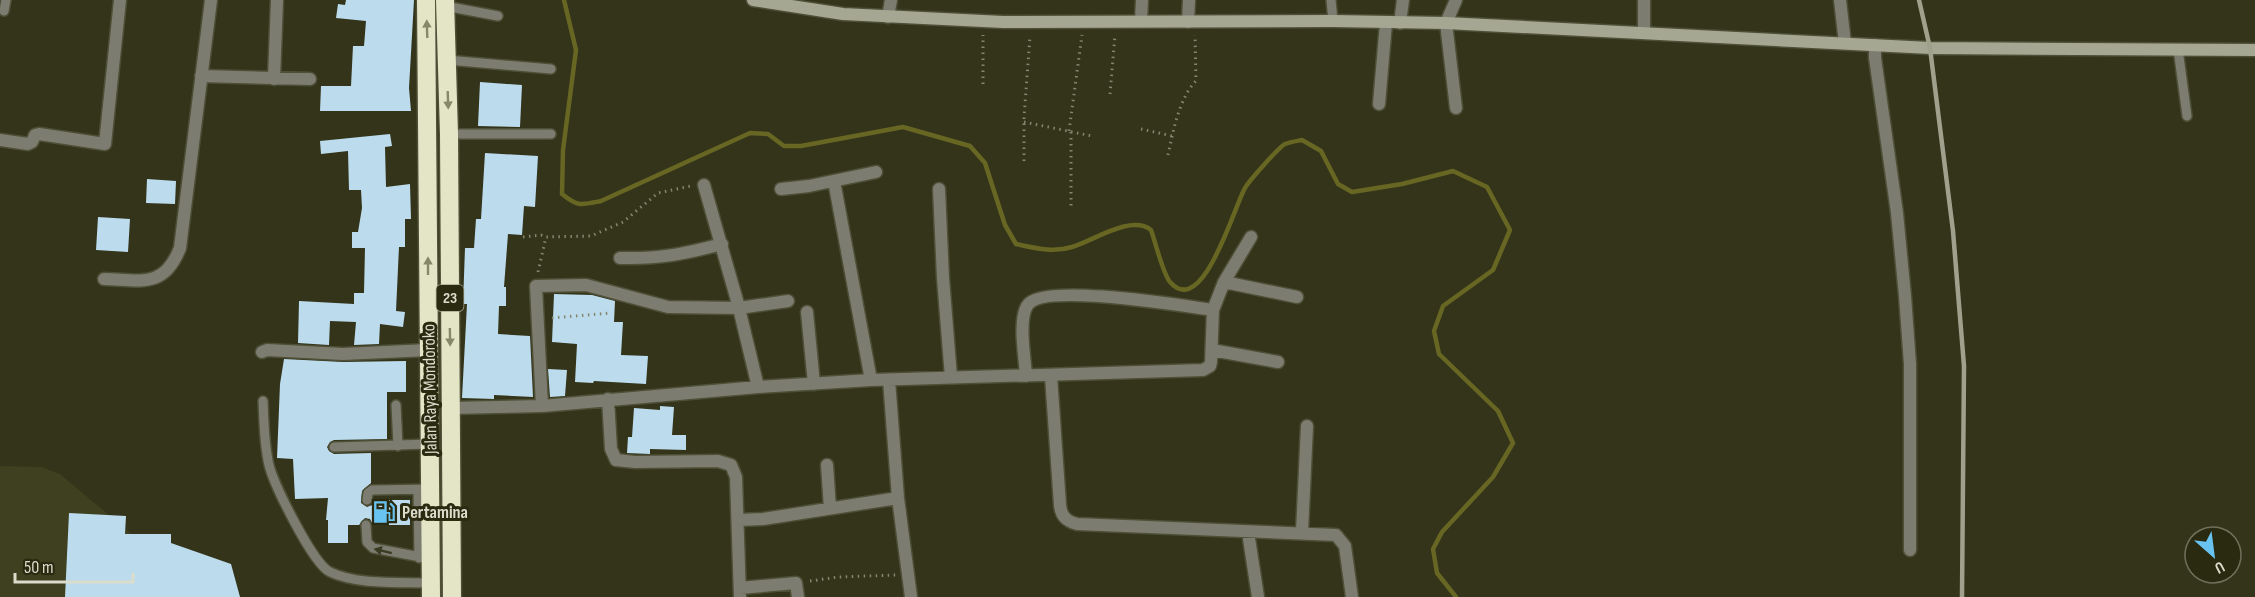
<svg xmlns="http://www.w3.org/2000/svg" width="2255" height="597" font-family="'Sofia Sans Condensed',sans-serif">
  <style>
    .built { fill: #3f401f }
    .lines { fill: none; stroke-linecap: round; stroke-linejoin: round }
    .stream { stroke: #676623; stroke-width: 4.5 }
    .building { fill: #bcdced }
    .lane-casing { stroke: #4e4f36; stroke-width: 12 }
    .street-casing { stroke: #4e4f36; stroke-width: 15 }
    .secondary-casing { stroke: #4e4f36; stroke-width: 15 }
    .highway-casing { stroke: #4e4f36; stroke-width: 21 }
    .path { stroke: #858671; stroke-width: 3; stroke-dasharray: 1.5 4.5; stroke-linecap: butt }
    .lane { stroke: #7c7d70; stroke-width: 9 }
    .street { stroke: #7c7d70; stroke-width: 12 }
    .secondary { stroke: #a6a793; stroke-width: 12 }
    .highway { stroke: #e4e5c6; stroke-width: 18 }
    .rail { stroke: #a0a18d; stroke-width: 4.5 }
    .oneway { fill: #86886b }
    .oneway2 { fill: #3a3b23 }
    .labels { text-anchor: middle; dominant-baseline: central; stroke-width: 6; stroke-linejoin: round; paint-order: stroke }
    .shield { fill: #292a10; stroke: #a6a794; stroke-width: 1.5 }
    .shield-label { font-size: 16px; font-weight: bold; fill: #dbdccc }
    .street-label { font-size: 18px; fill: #dbdccc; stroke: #292a10 }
    .poi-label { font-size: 18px; font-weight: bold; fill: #dbdccc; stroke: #292a10; text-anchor: start }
  </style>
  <rect width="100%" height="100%" fill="#33341a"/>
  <path class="built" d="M0,466l41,1 19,7 87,73 86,50h-233z"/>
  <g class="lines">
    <path class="stream" d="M564,0l12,50 -13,100 -1,44c16,13 19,11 39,7l149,-68 18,1 16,12h17l102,-19 67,19 15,17 20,62 11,19c19,4 37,9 56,3 21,-6 59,-33 79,-17 4,11 12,44 19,52 33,38 65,-78 75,-94 4,-7 34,-41 40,-44 5,-2 12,-3 17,-4l19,11 17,33 14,8 50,-8 51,-13 34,16 23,43 -17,40 -50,36 -9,25 5,23 59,57 15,32 -20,34 -51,55 -9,17 4,24 19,24"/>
  </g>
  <path class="building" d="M346,0h68l-5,88 2,23h-91l1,-25h30l2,-40h11l2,-25 -30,-3 2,-14 7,1z
    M480,82l42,3 -2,42 -42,-1z
    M390,134l2,12 -7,1 1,40 24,-3 1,35h-6v28h-6l-3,64 9,1 -2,15 -23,-3 -1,20 -25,1 2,-23 -26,-1 -1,24 -31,-2 1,-42 55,3v-11h10l1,-45h-13v-16h6l4,-24 -1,-18h-12l-1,-39 -27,3 -1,-13z
    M485,153l53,3 -3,51 -11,-1 -2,29 -14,-1 -4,53h2v19h-7l-1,28 32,2 3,61 -39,-2v4l-32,-1 5,-94h-4l2,-56h9l2,-29h5z
    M147,179l29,2 -1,23 -29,-1z
    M98,217l32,2 -2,33 -32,-2z
    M554,294l38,1 23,6 -1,21h9l-2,33 27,1 -2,28 -52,-3 -1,2 -18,-1 2,-38 -25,-2z
    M284,359l59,3 63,-1v31h-19v47l-53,1 -4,2 -3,5 2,4 5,3 37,-1v30l-9,8 -1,12 6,4 5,-2 2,-5h36v25h-37l-3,-6 -5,-1 -6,7h-11v18h-20v-23h-2l2,-22 -33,1 -2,-40 -16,-1 3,-74z
    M548,369l19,1 -2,26 -15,1z
    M660,406l14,1 -2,28h14v15l-36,-1v5l-23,-1 1,-16h4l2,-29 26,2z
    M69,513l57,3 -1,18h46v9l60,21 9,33h-175z"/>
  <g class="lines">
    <g class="lane-casing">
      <path id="lane" d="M1331,0l2,21
        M445,6l53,10
        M4,11l2,-11
        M2178,49l9,67
        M447,60l104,9
        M449,134h102
        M263,401c1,21 1,43 6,64 5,20 44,99 61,107 27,13 70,10 100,11
        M396,405l2,41
        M334,447l95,-3
        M418,490l1,68
        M367,500l1,-7 4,-3 58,-1
        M366,525l1,17 6,6 58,11"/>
    </g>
    <g class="street-casing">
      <path id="street" d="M1840,0l5,43
        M888,17l3,-17
        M1141,21l1,-21
        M1188,22l1,-22
        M1400,23l3,-23
        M1644,32v-32
        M1875,45v13l22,155 8,83 5,68v186
        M201,76l109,3
        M274,79l3,-79
        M1379,104l7,-81
        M1456,108l-10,-85 10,-23
        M0,140l28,4 4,-2 3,-7 4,-1 66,10 15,-144
        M834,181l37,199
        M704,185l34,119 20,83
        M781,189l28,-3 67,-14
        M939,189l4,89 8,99
        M620,258c40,1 64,-4 102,-14
        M104,279c37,1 60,10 76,-31l31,-248
        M1224,282l73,15
        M807,312l7,72
        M1212,350l66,12
        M262,352l5,-2 76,4 85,-4
        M1026,376c-1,-18 -8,-55 1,-70 14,-24 157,0 186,4
        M1051,376l9,129c1,11 6,16 17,19l259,11 9,11 7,51
        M889,380l9,118 13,99
        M608,399l3,50 5,11 19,2 83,-1 13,4 5,12 4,120
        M542,406l-6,-120 50,-1 82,22 71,1 49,-7
        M451,408l91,-2 216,-19 113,-7 332,-10 7,-4 1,-4 2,-52 11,-28 27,-45
        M827,465l3,43
        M739,520l24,-1 135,-21
        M1248,532l10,65
        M1302,532l5,-106
        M740,588l56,-5 2,14"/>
    </g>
    <g class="secondary-casing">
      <path id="secondary" d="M753,0l90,14 160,8 330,-1 113,2 484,25 325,2"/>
    </g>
    <g class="highway-casing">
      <path id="highway" d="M426,0l5,597
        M445,0l4,134 3,463"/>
    </g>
    <path class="path" d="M983,84v-49
      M1110,94l5,-59
      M1024,122l68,14
      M1141,129l31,7
      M1069,131l13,-96
      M1071,132v78
      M1168,155c5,-23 11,-57 28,-74l-1,-46
      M1024,161v-43l6,-82
      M523,237l18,-2 4,2 46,-1 32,-14 35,-29 33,-7
      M538,272l8,-35
      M552,318l59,-5
      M810,581l28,-4 58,-2"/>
    <use href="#lane" class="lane"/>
    <use href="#street" class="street"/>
    <use href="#secondary" class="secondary"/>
    <use href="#highway" class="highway"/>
    <path class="rail" d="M1919,0l11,48 23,183 11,135 -2,231"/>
  </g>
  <defs><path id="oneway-solid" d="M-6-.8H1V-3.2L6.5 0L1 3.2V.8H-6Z" transform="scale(1.5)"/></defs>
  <g class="oneway">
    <use href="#oneway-solid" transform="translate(427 29) rotate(-92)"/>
    <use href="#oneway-solid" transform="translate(448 100) rotate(88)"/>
    <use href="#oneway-solid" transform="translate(428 266) rotate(-90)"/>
    <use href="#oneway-solid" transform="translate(450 337) rotate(89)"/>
  </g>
  <use class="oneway2" href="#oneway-solid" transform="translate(383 551) rotate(-166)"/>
  <defs>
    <g id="fuel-bare" transform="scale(1.8)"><path d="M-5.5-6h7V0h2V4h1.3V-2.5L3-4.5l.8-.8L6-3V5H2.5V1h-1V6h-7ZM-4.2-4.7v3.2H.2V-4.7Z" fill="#69c3f1" stroke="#292a10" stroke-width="2.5" paint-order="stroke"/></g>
  </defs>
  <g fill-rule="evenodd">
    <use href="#fuel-bare" x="384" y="512"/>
  </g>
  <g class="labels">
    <rect class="shield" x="436.5" y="285" width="27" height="26" rx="4.5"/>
    <g class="shield-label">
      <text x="450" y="298">23</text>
    </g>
    <g class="street-label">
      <text transform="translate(430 389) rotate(-91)">Jalan Raya Mondoroko</text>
    </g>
    <g class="poi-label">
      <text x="402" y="512">Pertamina</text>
    </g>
  </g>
  <g transform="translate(2213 555) rotate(152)"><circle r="28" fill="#292a10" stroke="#70715b" stroke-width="1.5"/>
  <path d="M0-4.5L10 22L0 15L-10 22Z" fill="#69c3f1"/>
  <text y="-9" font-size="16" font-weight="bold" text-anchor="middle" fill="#dbdccc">U</text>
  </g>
  <path d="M15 573v9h118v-9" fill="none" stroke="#dbdccc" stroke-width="3"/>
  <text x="24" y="573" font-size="18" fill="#dbdccc" stroke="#292a10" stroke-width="4.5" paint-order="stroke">50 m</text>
</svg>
